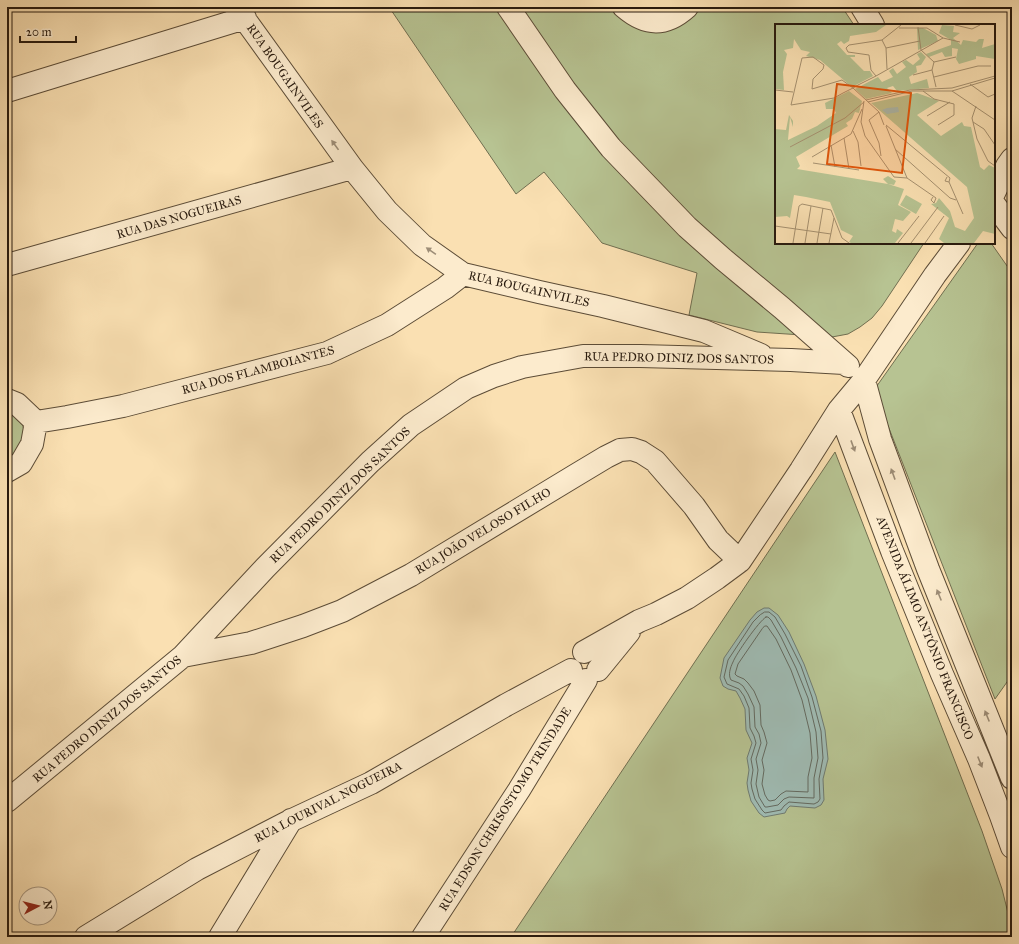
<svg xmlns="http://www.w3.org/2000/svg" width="1019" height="944" font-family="'IM FELL Great Primer',serif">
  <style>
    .green { fill: #b7c392; stroke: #706e50 }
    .water { fill: #9fbbb3; stroke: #6f7b71 }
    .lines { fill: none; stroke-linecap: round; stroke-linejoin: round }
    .shore { stroke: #646a60; stroke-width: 1 }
    .minor-casing { stroke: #5c4c37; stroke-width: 24 }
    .minor { stroke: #fcebcd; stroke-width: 22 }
    .oneway { fill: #9d8d77 }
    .labels { text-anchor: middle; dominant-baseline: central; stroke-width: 4; stroke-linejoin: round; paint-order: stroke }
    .street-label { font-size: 12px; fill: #281a0e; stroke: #fcebcd }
    .inset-road { fill: none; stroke: #a69170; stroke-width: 1 }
    .view { fill: #de560c; fill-opacity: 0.15; stroke: #de560c; stroke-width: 2 }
    .inset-edge { fill: none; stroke: #281a0e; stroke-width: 2 }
  </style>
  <rect width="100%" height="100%" fill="#fae0b2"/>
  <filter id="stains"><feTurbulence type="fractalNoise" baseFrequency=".005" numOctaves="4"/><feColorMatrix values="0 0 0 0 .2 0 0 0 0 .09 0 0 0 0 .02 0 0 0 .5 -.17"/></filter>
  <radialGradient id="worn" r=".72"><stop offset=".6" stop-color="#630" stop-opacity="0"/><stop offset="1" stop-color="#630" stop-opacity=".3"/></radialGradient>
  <path class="green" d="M389,7h226l9,10 73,-10h145l12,18h-78v218h148l-42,63 -10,12 -12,9 -12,7 -16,3 -75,-5 -68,-17 8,-42 -95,-30 -58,-71 -28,22z
    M978,243h13l21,30v402l-17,24 -121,-309z
    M7,407c14,12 16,13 18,32l-18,25z
    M835,452l147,379 20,58 10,40v8h-501z"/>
  <path class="water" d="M764,608h5l9,7 11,17 15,32 12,32 9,34 3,29 -5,20 1,21 -3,5 -6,3 -25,-2 -3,3 -2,4 -21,4 -5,-4 -8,-12 -3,-11 -1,-7 2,-13 -2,-12 5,-15 -6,-13 -1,-21 -5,-11 -4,-7 -8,-2 -5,-3 -3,-8 4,-20 26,-38 7,-8z"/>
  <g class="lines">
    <path class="shore" d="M765,612h4l6,5 10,17 16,32 11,31 9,34 2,27 -4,21 1,20 -2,3 -4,2 -25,-2 -5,4 -3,4 -16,3 -3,-3 -7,-11 -3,-10 -1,-6 2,-13 -2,-11 5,-16 -2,-7 -4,-8 -1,-20 -5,-12 -5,-7 -12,-5 -3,-7 4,-17 25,-38 7,-7z
      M766,617h2l3,3 10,17 15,31 12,30 8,34 2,26 -4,20v20l-25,-1 -5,2 -6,6 -11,2h-2l-6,-10 -3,-13 2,-14 -2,-11 5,-16 -2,-9 -4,-7 -1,-20 -6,-13 -5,-8 -4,-3 -8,-3c-3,-5 -1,-12 2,-18 3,-8 26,-41 33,-45z
      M765,626h2l9,13 15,31 11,30 8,33 2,25 -4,19v15l-22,-1 -5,3 -6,6 -5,1 -2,-1 -3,-5 -3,-11 2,-14 -2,-10 5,-17 -3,-11 -3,-7 -1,-20 -6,-14 -6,-8 -4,-4 -7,-3 -2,-2 3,-10 24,-35z"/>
    <g class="minor-casing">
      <path id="minor" d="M236,7l116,161 35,43 35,34 41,29 76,18 64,14 101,25 57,24
        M508,7l57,83 46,58 76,79 36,32 59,49 66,58
        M624,7c22,19 42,19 63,0
        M862,7l11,18
        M7,91l238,-73
        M994,193l13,-27 5,-7
        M994,204l18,24
        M7,265l345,-97
        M864,380l16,59 48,130 84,209
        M7,400l10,4 19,18 -4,22 -11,19 -14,8
        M839,410l53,141 50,123 37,85 22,57 11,31
        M36,422l31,-5 56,-11 204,-53 60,-28 58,-37 18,-14
        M584,652l55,-31 17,-7 31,-16 30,-20 23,-17 61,-91 38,-60 25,-30 71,-105 24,-32
        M183,656l68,-13 52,-17 39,-15 69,-36 165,-100 30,-18 14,-7 12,-1 9,3 14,9 39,45 24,34 22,21
        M598,670l31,-38
        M7,801l176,-145 82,-88 105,-106 41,-37 55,-37 28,-12 28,-9 61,-11h57l151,4 53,3
        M86,937l111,-68 95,-49 79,-37 135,-78 65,-35
        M220,937l71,-117
        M423,937l96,-147 67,-110"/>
    </g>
    <use href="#minor" class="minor"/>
  </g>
  <defs><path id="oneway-solid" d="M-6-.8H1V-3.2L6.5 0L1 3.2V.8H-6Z"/></defs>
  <g class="oneway">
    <use href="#oneway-solid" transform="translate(335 145) rotate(-126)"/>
    <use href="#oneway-solid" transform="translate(431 251) rotate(-145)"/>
    <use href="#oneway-solid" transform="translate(853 446) rotate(70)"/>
    <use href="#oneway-solid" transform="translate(893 474) rotate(-110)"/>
    <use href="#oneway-solid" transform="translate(939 595) rotate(-112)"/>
    <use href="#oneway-solid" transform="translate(987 716) rotate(-112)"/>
    <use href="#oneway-solid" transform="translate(980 762) rotate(68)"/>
  </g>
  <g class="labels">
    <g class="street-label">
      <text transform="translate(285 76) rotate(55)">RUA BOUGAINVILES</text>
      <text transform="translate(179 217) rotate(-16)">RUA DAS NOGUEIRAS</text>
      <text transform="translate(529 289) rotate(13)">RUA BOUGAINVILES</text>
      <text transform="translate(679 358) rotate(1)">RUA PEDRO DINIZ DOS SANTOS</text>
      <text transform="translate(258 370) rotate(-15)">RUA DOS FLAMBOIANTES</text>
      <text transform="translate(340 495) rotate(-44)">RUA PEDRO DINIZ DOS SANTOS</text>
      <text transform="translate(483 531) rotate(-31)">RUA JOÃO VELOSO FILHO</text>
      <text transform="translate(925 628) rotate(68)">AVENIDA ÁLIMO ANTÔNIO FRANCISCO</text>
      <text transform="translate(107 719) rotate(-40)">RUA PEDRO DINIZ DOS SANTOS</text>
      <text transform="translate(328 802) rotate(-27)">RUA LOURIVAL NOGUEIRA</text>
      <text transform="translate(505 809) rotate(-58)">RUA EDSON CHRISOSTOMO TRINDADE</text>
    </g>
  </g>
  <g transform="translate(775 24)">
    <rect width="220" height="220" fill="#fae0b2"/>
    <path d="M0,1h111l-10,7 -26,4 -1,5 -5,3 -3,-3 -4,3 10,11h8v2h-5l14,14h6l3,5 -21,11 -32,-27 -14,-4 4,-4 -9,-2 -7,-11 -1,9 -9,2 3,4 -4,18 1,18 -9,-1zM167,1l12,1 -1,6 7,1 -7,5 8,7 2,-5 13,2 3,-3h5l-2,9 13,-4v15l-19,-3v3l-17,5 -3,-5 2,-10 -6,-1v8l-7,1 -3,-5 -13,5 -3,-3 25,-9v-5l-12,-7zM142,4h6l13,7 2,6 -20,9zM146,28l5,5 -5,8 -5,1 1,6 -8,5 2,7 16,-5 2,9 -32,3 -4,-5 -6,2 5,5 -26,6 -11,-10 23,-12 4,5 11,-5 -4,-6 4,-3 4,6 9,-7 -4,-5 4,-2 7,5 7,-6 -3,-5zM74,67l13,10 -3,12 -4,-1 -3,7 -6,4 2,3 -52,31 4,9 -3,3 91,15 -5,-5 5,-3 8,5 -2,4 -6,-1 16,5 -6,16 13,7 -8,9 -8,-2 -3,12 4,2 1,-4 6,4 -8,10h-44l-2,-1 4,-6 -12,-6 -11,-28 -24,-5 -12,-2 -4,23 -3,-2 -12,1v-88l11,1 3,-15 4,6v6l-3,-10 -2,23 29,-14 19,-13 -2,-4h-8l-1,-6zM142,69l22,8 -22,14 24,21 21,-14 2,4 7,1 9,40 4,3 5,-5 6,3v66l-12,-3 -9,12h-30l-5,-4 10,-21 -18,-14 5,-1 3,-5 11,13 5,16 10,4 9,-13 -7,-31 -96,-84zM131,171l16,9 -6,10 -16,-9z" fill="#b7c392"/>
    <path d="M112,84l11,-1 1,5 -12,2 -5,-4z" fill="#9fbbb3"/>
    <path class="inset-road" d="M180,1l17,4 8,-4M143,3l3,23 13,12M124,4h28l16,10M107,16l4,8 1,21M111,24l34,-7M159,38l22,-5M157,46l4,17M138,51l19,-5 2,-8M101,52l-5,-6 -2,-15 -21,-3 -2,-4 3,-3 33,-5 19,-15M159,53l44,-11h13M195,60l18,13 7,-3M0,66l18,2M148,67l11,8 20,5v11l-16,10M177,67l43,29M91,76l44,-10 42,-2 43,-12M89,77l-3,21 4,14 29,41 13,1M93,78l44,-11h40l43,-13M201,82l-4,12 5,21 11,22 7,5M104,88l-10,8 10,23 2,13M152,92l23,-14M198,98l11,7 11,16M109,101l-5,-13 -26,-24 -11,-8 -30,9 1,-10 10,-10 1,-4 -11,-8 -11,1 -11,47 43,-7 9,-5 10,-5 5,-3 18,-9 67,-38 17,4M111,101l64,53 -1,4 -4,-1 2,-4M111,102l21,52M78,107l5,11 3,24M69,114l5,31M56,121l4,22M15,123l55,-29 19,-16M120,125l55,49 6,2M37,133l39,-23 11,-25M38,139l46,7M132,154l29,20 -2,5 -3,-3 2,-3M174,158l14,32M0,202l56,8M18,219l6,-37 3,-2 29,6 11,28 7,5M30,219l6,-37M42,219l6,-35M54,219l5,-25M123,219l21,-27M136,219l27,-36M150,219l19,-27"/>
    <path class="view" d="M62,60l74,9 -9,80 -75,-9z"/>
    <rect width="220" height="220" class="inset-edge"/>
  </g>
  <rect width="1019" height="944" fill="none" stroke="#fae0b2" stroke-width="24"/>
  <rect x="8" y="8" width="1003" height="928" fill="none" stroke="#281a0e" stroke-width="2"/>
  <rect x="12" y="12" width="995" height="920" fill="none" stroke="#281a0e"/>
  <g transform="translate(38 906) rotate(83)"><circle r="19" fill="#fcebcd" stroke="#a79781"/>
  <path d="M0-3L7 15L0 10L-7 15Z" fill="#8f2418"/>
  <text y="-6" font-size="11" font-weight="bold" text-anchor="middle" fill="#281a0e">N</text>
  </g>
  <path d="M20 36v6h56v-6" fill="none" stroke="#281a0e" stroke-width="2"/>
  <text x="26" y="36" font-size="12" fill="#281a0e" stroke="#fcebcd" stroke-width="3" paint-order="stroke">20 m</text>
  <rect width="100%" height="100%" filter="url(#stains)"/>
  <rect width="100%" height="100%" fill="url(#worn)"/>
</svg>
